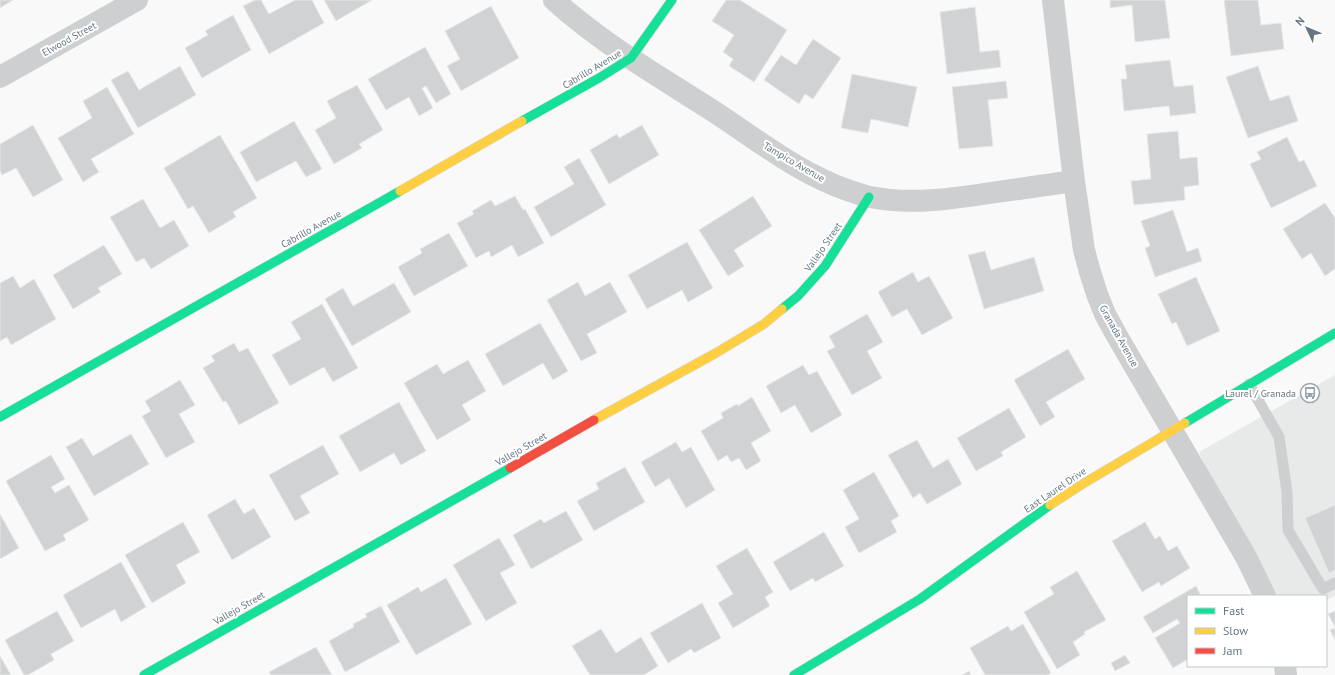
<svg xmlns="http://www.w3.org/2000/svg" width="1335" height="675" font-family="'PT Sans',sans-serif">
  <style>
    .built { fill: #e8e9e9 }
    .building { fill: #d0d2d3; stroke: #e8e8e8 }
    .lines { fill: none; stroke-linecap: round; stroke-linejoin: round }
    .fast-casing { stroke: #d5d6d7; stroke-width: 10 }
    .slow-casing { stroke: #d5d6d7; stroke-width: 10 }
    .jam-casing { stroke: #d5d6d7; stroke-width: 10 }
    .lane { stroke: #cecfd0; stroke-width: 11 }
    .street { stroke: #cecfd0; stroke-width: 22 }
    .fast { stroke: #16e098; stroke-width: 9 }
    .slow { stroke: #ffcf43; stroke-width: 9 }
    .jam { stroke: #f24e42; stroke-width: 9 }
    .labels { text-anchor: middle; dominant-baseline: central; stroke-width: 4; stroke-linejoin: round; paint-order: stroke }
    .street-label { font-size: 10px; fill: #657683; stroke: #fff }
    .poi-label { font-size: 10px; fill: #657683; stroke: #fff; text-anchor: end }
  </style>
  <rect width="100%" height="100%" fill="#f9f9f9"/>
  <path class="built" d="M1335,375v221l-9,4v-4h-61l-19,-39 -47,-105z"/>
  <path class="building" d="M0,0h13l-13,8z
    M255,0h6l8,14 26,-14h17l12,23 -55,31 -26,-48z
    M324,0h48l-36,21z
    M726,0h14l47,30 -33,52 -25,-16 4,-7 -10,-7 11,-17 -22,-14z
    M1110,0h55l5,38 -35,4 -3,-37 -22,3z
    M1224,0h34l3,25 20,-2 3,26 -53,7z
    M491,6l28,52 -58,33 -14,-25 13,-7 -15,-28z
    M975,7l5,45 19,-2 2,17 -54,7 -7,-62z
    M233,15l18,35 -49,28 -17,-30 23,-13 -3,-4z
    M813,39l28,19 -28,41 -8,-5 -6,10 -35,-24 17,-25 15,10z
    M425,47l26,47 -15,9 -10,-17 -4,2 11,20 -14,8 -10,-19 -23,13 -18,-31z
    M1170,60l4,27 19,-2 3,28 -26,3 -1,-10 -45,5 -3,-32h6l-2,-14z
    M180,66l16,29 -58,33 -27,-48 17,-9 11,19z
    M1258,66l12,35 19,-6 9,26 -50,17 -22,-61z
    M852,74l65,13 -9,40 -37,-8 -3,14 -27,-5z
    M1006,81l2,17 -20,2 5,46 -34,3 -7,-62z
    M357,85l26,45 -24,14 3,4 -28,16 -19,-34 21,-12 -9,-17z
    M107,87l27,47 -43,25 8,13 -16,10 -25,-44 34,-20 -9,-17z
    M294,121l28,48 -16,8 -10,-16 -40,21 -16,-30z
    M33,125l30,55 -30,17 -17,-29 -14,7 -2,-4v-27z
    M642,125l17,30 -50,29 -19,-34 27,-16 2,4z
    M1178,131l2,28 17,-2 2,28 -15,2 1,13 -51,5 -3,-24 20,-2 -4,-45z
    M220,135l37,63 -24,14 3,5 -27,16 -16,-27 -5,3 -24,-41z
    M1287,137l12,25 5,-2 13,26 -46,22 -21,-44 11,-5 -4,-7z
    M579,158l27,47 -55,32 -17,-30 40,-23 -10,-17z
    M515,196l8,14 2,-1 19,34 -26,14 -6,-12 -21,12 -2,-6 -13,7 -19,-35 17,-9 -2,-3 19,-11 4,6z
    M753,196l19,30 -38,24 10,16 -16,10 -29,-46z
    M143,199l17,29 14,-8 15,26 -38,23 -7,-11 -8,4 -26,-45z
    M1325,203l10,15v51l-10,7 -14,-23 -9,6 -19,-30z
    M1173,210l14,42 11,-4 4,13 -47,16 -10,-29 5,-2 -9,-25z
    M449,233l19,33 -54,30 -16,-29 24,-14 -2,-4z
    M687,242l26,46 -25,14 -6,-12 -35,19 -19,-34z
    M104,245l18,29 -24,14 3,4 -28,17 -20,-34z
    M985,251l6,19 43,-13 10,34 -60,18 -16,-54z
    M913,272l5,10 11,-6 24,42 -31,17 -15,-26 -15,8 -14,-25z
    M13,276l7,12 14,-9 22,40 -45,26 -4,-8 -7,4v-58z
    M1196,277l24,54 -33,15 -11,-24 -4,2 -14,-30z
    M578,282l7,14 25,-14 17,30 -40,22 10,19 -16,8 -34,-61z
    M394,283l17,29 -59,34 -27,-47 18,-11 10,18z
    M322,304l36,64 -25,14 -9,-15 -34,19 -18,-31 29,-16 -10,-17z
    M867,314l16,28 -16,9 15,27 -30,17 -25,-44 8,-4 -6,-11z
    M540,323l28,48 -15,9 -10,-17 -40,23 -18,-32z
    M234,343l5,9 9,-4 31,55 -40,22 -13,-24 -3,1 -20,-34 12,-7 -4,-5z
    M1068,349l17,30 -39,23 9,15 -15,9 -26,-46z
    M468,360l18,31 -24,14 9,15 -34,20 -33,-57 33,-19 6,10z
    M803,365l6,10 8,-4 25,44 -31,18 -16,-28 -14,8 -15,-27z
    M180,380l15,25 -16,9 16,28 -29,16 -24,-42 9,-5 -6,-10z
    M752,397l19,34 -20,12 10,18 -15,9 -7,-12 -8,4 -4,-7 -9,6 -17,-30 22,-13 -2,-5 16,-9 1,2z
    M399,402l27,49 -25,14 -7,-12 -34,19 -21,-36z
    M1009,408l17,29 -25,15 2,4 -27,15 -19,-33z
    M131,434l18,30 -55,32 -28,-49 16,-9 11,18z
    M917,440l16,28 15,-9 14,25 -35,20 -7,-11 -7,5 -25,-43z
    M676,442l6,10 9,-5 24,43 -29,18 -17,-30 -14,9 -14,-25z
    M323,445l16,29 -39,22 10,17 -15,8 -26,-46z
    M51,455l14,24 -14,8 4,6 14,-8 20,35 -26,15 3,5 -21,11 -39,-70z
    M625,467l20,35 -51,29 -17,-30 22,-12 -3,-6z
    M874,472l25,44 -8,5 6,11 -38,21 -14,-26 14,-8 -16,-29z
    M235,499l9,15 10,-6 17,29 -39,23 -25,-45z
    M1335,505v65l-6,3 -24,-55z
    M566,511l17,29 -52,29 -18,-34 28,-16 3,4z
    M0,514l19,34 -19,11z
    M183,522l17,30 -24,13 10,18 -34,20 -27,-48z
    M1145,522l10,17 5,-3 8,15 9,-5 13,22 -29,18 -2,-4 -17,10 -30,-51z
    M824,532l20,34 -29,16 -2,-4 -23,13 -17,-29z
    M499,538l16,27 -15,8 17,30 -31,18 -33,-56z
    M747,548l26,44 -8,5 5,9 -37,22 -15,-25 15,-9 -17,-28z
    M121,562l25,45 -25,15 -6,-13 -34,19 -18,-33z
    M1077,571l29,49 -22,12 1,2 -12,8 7,13 -23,14 -33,-57 30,-18 -4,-7z
    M446,578l26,46 -56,31 -29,-50 31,-18 3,5z
    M1196,586l5,10h-13v63l-15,9 -18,-30 25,-15 -3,-4 -24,14 -10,-16z
    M702,603l19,35 -27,15 -3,-4 -23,14 -18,-30z
    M381,606l19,36 -55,30 -16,-31 25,-14 -1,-3 14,-7 -2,-3z
    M57,611l17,30 -23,13 3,6 -26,15h-4l-19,-35z
    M1335,611v16l-7,-13z
    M1023,624l28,49 -4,2h-62l-15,-27 38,-22 3,5z
    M1335,628v12l-5,-10z
    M601,629l15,24 25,-16 17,29 -14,9h-54l-18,-29z
    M316,647l16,28h-61l-2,-3z
    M1125,655l5,8 -15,8 -4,-8z
    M0,656l11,19h-11z
    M969,671l2,4h-9z"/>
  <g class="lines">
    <g class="fast-casing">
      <path id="fast" d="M522,121l77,-43 32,-20 41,-58
        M782,309l16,-13 27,-30 44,-69
        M0,417l400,-226
        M1185,423l150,-90
        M144,675l366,-207
        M794,675l126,-76 130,-94"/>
    </g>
    <g class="slow-casing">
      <path id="slow" d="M400,191l122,-70
        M594,420l122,-67 48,-29 18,-15
        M1050,505l31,-20 104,-62"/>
    </g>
    <g class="jam-casing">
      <path id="jam" d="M510,468l84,-48"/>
    </g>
    <path class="lane" d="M1249,384l30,53 8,55 1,38 35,59 12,-6"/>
    <path class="street" d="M554,0c47,43 103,75 156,109 45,29 89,65 140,82 7,2 14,5 20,6 40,8 81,2 120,-4 28,-4 56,-8 84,-12
      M1053,0l21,181 10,69 6,22 7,22 8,20 12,22 129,221 19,39
      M0,77l137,-77
      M1285,666l1,9"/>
    <use href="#fast" class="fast"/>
    <use href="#slow" class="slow"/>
    <use href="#jam" class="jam"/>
  </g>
  <defs>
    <g id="bus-ring" transform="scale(1)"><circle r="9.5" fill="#fff" stroke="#99a4ac" stroke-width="1.5"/><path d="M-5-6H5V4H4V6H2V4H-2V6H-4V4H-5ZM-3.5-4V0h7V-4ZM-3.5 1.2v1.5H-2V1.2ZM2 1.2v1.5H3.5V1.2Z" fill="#99a4ac"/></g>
  </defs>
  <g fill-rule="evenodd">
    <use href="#bus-ring" x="1310" y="393"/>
  </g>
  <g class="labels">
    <g class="street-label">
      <text transform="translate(69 39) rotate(-29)">Elwood Street</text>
      <text transform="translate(592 69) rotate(-31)">Cabrillo Avenue</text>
      <text transform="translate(794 162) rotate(30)">Tampico Avenue</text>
      <text transform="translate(311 229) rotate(-29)">Cabrillo Avenue</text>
      <text transform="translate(823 247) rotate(-55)">Vallejo Street</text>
      <text transform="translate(1119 336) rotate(61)">Granada Avenue</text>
      <text transform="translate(521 449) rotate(-30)">Vallejo Street</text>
      <text transform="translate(1055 490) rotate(-34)">East Laurel Drive</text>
      <text transform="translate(239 608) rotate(-30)">Vallejo Street</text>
    </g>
    <g class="poi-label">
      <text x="1296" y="393">Laurel / Granada</text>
    </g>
  </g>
  <rect x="1187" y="595" width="140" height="72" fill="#ffffff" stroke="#c1c8cd"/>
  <rect x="1195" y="608" width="20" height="6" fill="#16e098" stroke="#c1c8cd"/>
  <text x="1223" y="615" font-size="12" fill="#657683">Fast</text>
  <rect x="1195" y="628" width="20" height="6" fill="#ffcf43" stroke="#c1c8cd"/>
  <text x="1223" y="635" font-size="12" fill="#657683">Slow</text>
  <rect x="1195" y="648" width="20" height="6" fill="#f24e42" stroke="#c1c8cd"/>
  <text x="1223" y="655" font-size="12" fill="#657683">Jam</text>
  <g transform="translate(1307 28) rotate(314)" stroke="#ffffff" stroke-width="3" paint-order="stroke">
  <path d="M0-3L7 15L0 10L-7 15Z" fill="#657683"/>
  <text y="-6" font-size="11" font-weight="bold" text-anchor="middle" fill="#657683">N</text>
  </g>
</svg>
